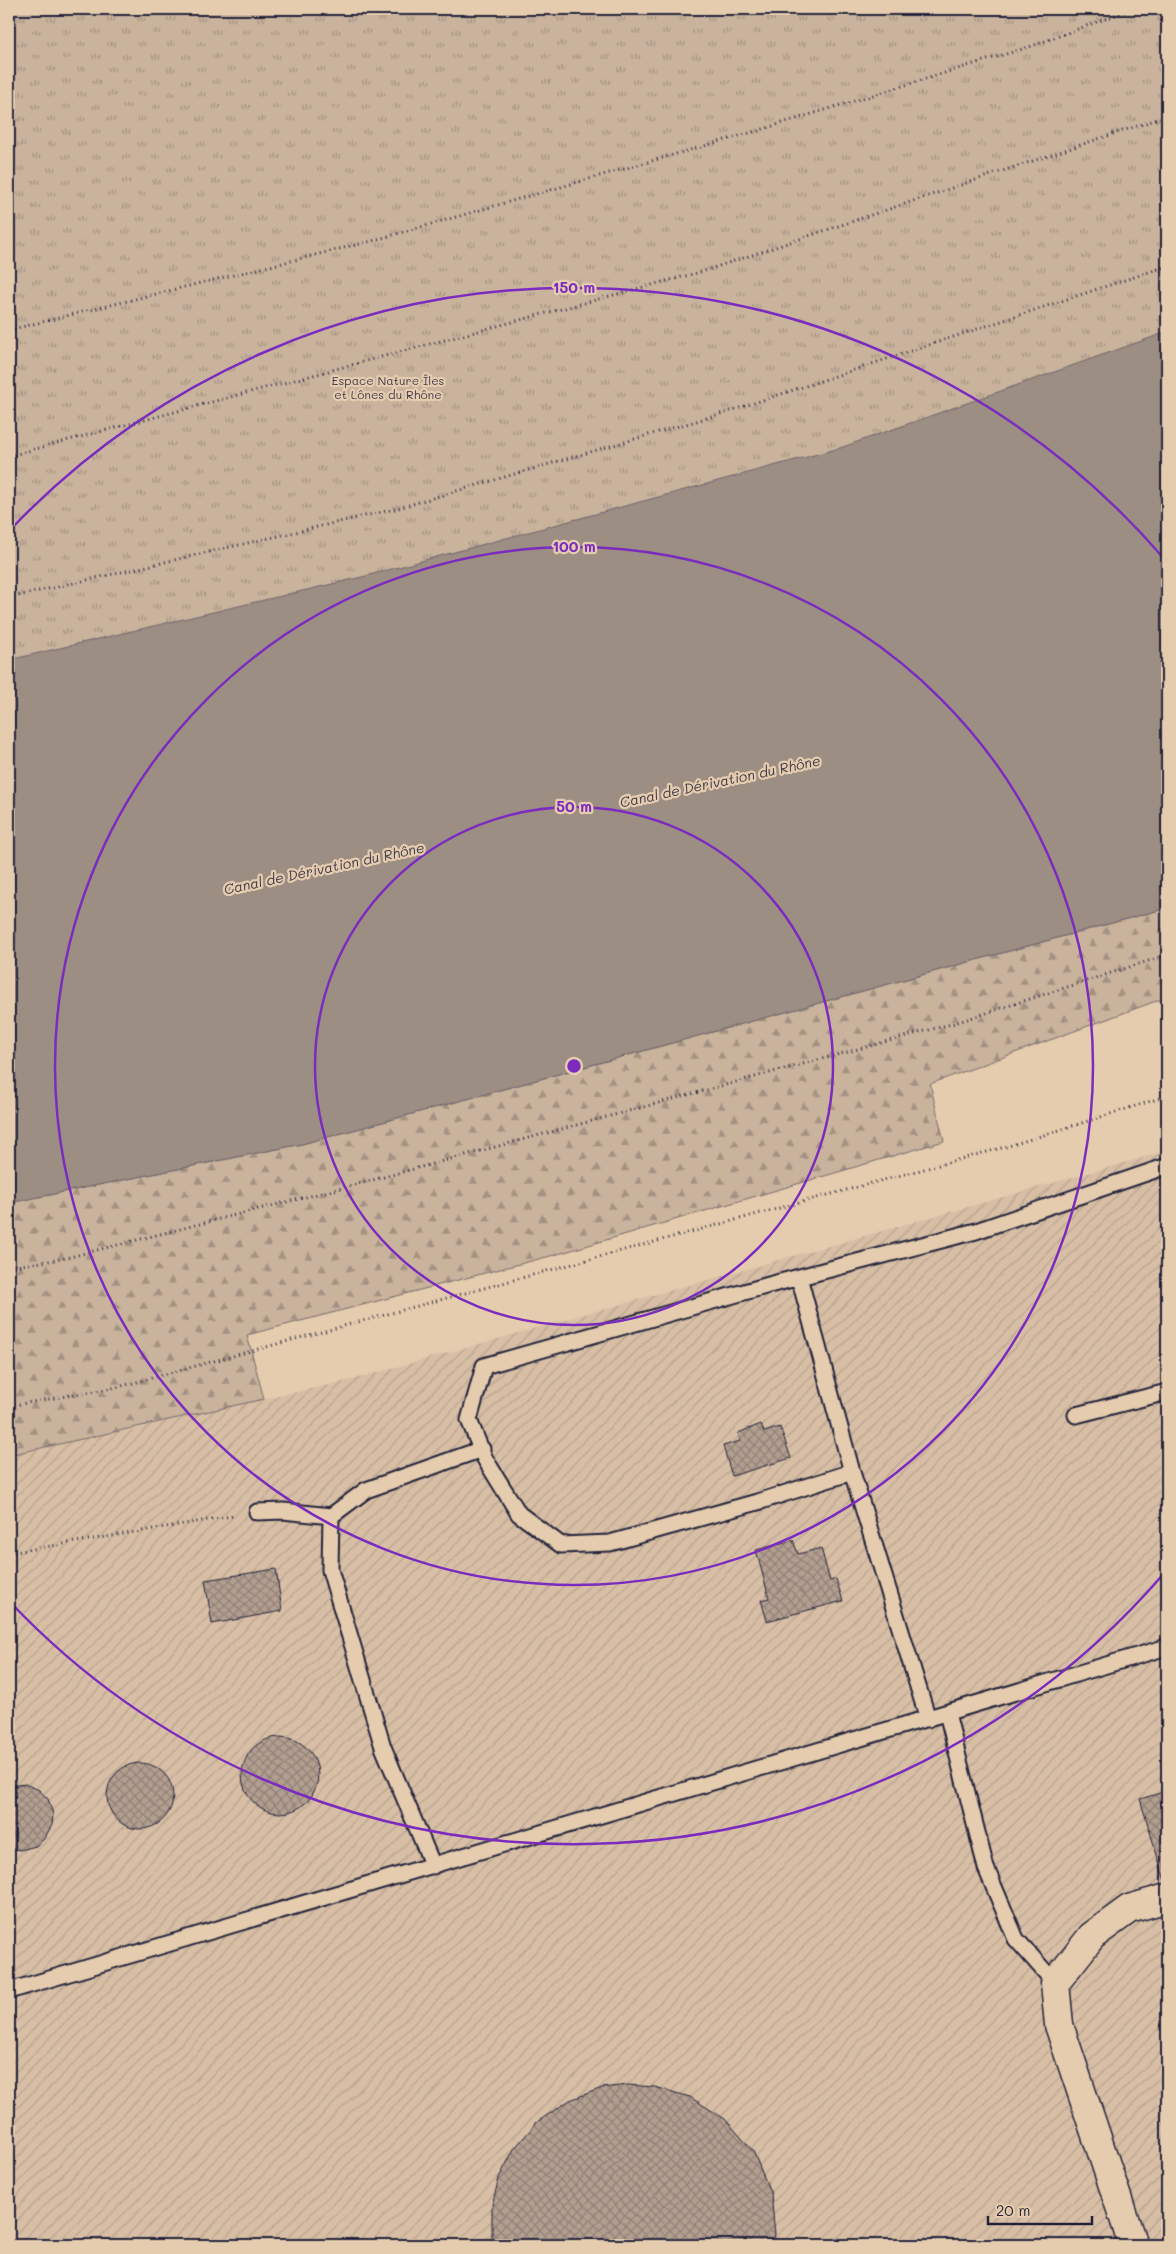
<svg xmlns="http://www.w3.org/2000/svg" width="1176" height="2254" font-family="Mali,sans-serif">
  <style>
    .industrial { fill: url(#industrial-furrows) }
    .grass { fill: url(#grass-tufts); stroke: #766a6c }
    .forest { fill: url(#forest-firs); stroke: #766a6c }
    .water { fill: #9d8e84; stroke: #6c6367 }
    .building { fill: url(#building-cross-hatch); stroke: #22223b }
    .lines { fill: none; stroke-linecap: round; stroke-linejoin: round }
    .lane-casing { stroke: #22223b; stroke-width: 19 }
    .street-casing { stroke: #22223b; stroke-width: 31 }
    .path { stroke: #22223b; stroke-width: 3; stroke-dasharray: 1 4; stroke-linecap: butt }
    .lane { stroke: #e6ccae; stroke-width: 15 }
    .street { stroke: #e6ccae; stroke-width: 28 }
    .ring { fill: none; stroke: #7b2cbf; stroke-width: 2.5 }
    .labels { text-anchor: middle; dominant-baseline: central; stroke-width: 4.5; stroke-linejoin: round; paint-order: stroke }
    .park-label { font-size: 12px; fill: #433f4f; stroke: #e6ccae }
    .water-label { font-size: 14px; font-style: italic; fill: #413d4d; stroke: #e6ccae }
    .centre { fill: #7b2cbf; stroke: #e6ccae; stroke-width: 2.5 }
    .ring-label { font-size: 15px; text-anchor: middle; font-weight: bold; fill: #7b2cbf; stroke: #e6ccae; stroke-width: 4.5; stroke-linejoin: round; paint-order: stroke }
  </style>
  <defs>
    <pattern id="industrial-furrows" width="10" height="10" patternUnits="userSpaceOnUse" patternTransform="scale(1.25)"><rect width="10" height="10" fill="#d7bea5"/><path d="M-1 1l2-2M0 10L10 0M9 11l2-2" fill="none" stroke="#b8a38f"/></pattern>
    <pattern id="grass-tufts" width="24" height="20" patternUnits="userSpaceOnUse" patternTransform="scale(1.25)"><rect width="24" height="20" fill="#c9b39d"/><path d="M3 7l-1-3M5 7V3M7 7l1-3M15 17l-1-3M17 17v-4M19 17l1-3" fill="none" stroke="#a39181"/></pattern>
    <pattern id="forest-firs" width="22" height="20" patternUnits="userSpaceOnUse" patternTransform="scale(1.25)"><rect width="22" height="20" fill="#c9b39d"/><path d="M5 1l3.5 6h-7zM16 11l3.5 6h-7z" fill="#a39181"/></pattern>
    <pattern id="building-cross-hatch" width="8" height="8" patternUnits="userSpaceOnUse" patternTransform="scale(1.25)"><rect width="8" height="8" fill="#b39f90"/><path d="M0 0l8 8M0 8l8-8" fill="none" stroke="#918177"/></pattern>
  </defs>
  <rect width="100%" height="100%" fill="#e6ccae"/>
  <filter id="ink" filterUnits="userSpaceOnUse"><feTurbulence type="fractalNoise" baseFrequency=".02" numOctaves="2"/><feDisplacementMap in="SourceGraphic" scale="10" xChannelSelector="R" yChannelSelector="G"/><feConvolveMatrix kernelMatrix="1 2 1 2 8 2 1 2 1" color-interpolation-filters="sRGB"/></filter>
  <g filter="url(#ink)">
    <path class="industrial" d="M1167,1151v1094h-1158v-790l342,-75z"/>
    <path class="grass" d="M9,9h1158v601l-1158,243z"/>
    <path class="forest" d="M1167,908v89l-237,87 14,57 -386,113 -311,81 17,64 -255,56v-252l293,-59z"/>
    <path class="water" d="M1167,332v576l-865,236 -293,59v-543l353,-83 478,-129z"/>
    <path class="building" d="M761,1424l3,8 16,-5 11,31 -59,18 -9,-30 17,-5 -2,-8z
      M793,1540l5,14 23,-6 9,33 6,-2 7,22 -76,20 -6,-21 8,-2 -13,-48z
      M276,1569l6,42 -70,13 -7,-44z
      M242 1775a38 38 0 1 1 76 0a38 38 0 1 1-76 0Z
      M107 1796a33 33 0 1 1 66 0a33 33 0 1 1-66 0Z
      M25,1784l14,6 9,9 5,15 -1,11 -8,14 -8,7 -16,4 -11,-2v-62z
      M1167,1791v97l-27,-89z
      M628,2085l27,2 35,10 35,22 28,32 18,43 4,40 -2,11h-281v-40l7,-27 15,-29 23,-27 33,-22 32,-12z
      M109,2240l26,2 12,3h-69z"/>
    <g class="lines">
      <g class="lane-casing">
        <path id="lane" d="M799,1277l53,195 76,247
          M1076,1415l91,-23
          M852,1472l-91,29 -151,42 -49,2 -42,-31 -34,-55 -16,-39 15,-54 285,-81 207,-54 191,-65
          M257,1512l26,-1 48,5
          M947,1713l39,155 30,71 39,44
          M433,1866l-50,-119 -53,-177 1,-54 35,-26 116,-41
          M9,1991l1158,-344"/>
      </g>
      <g class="street-casing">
        <path id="street" d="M1133,2245l-74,-220 -4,-42 37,-47 37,-27 38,-11"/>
      </g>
      <path class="path" d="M9,330l363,-89 388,-111 272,-84 100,-37
        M9,456l695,-185 463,-155
        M9,598l386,-89 332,-97 440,-146
        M9,1267l53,-8 307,-78 586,-158 212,-68
        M9,1406l109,-19 891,-241 158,-50
        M9,1553l223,-37"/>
      <use href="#lane" class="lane"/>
      <use href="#street" class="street"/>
    </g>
  </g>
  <g class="ring">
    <circle cx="574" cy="1066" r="259"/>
    <circle cx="574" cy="1066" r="519"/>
    <path d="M1166 1571A778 778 0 0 1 10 1602M10 530A778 778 0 0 1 1166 561"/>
  </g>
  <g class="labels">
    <g class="park-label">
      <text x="388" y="380">Espace Nature Îles<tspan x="388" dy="14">et Lônes du Rhône</tspan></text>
    </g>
    <g class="water-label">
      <text transform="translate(720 781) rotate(-12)">Canal de Dérivation du Rhône</text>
      <text transform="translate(324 868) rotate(-12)">Canal de Dérivation du Rhône</text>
    </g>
  </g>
  <circle cx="574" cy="1066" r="8" class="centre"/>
  <g class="ring-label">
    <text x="574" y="293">150 m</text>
    <text x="574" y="552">100 m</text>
    <text x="574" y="812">50 m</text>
  </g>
  <rect width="1176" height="2254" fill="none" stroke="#e6ccae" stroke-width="30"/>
  <rect x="15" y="15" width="1146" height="2224" fill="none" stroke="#22223b" stroke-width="2" filter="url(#ink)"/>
  <path d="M988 2216v8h104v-8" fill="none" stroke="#22223b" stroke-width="2.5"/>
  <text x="996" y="2216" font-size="15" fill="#22223b" stroke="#e6ccae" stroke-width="4" paint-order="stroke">20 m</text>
</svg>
